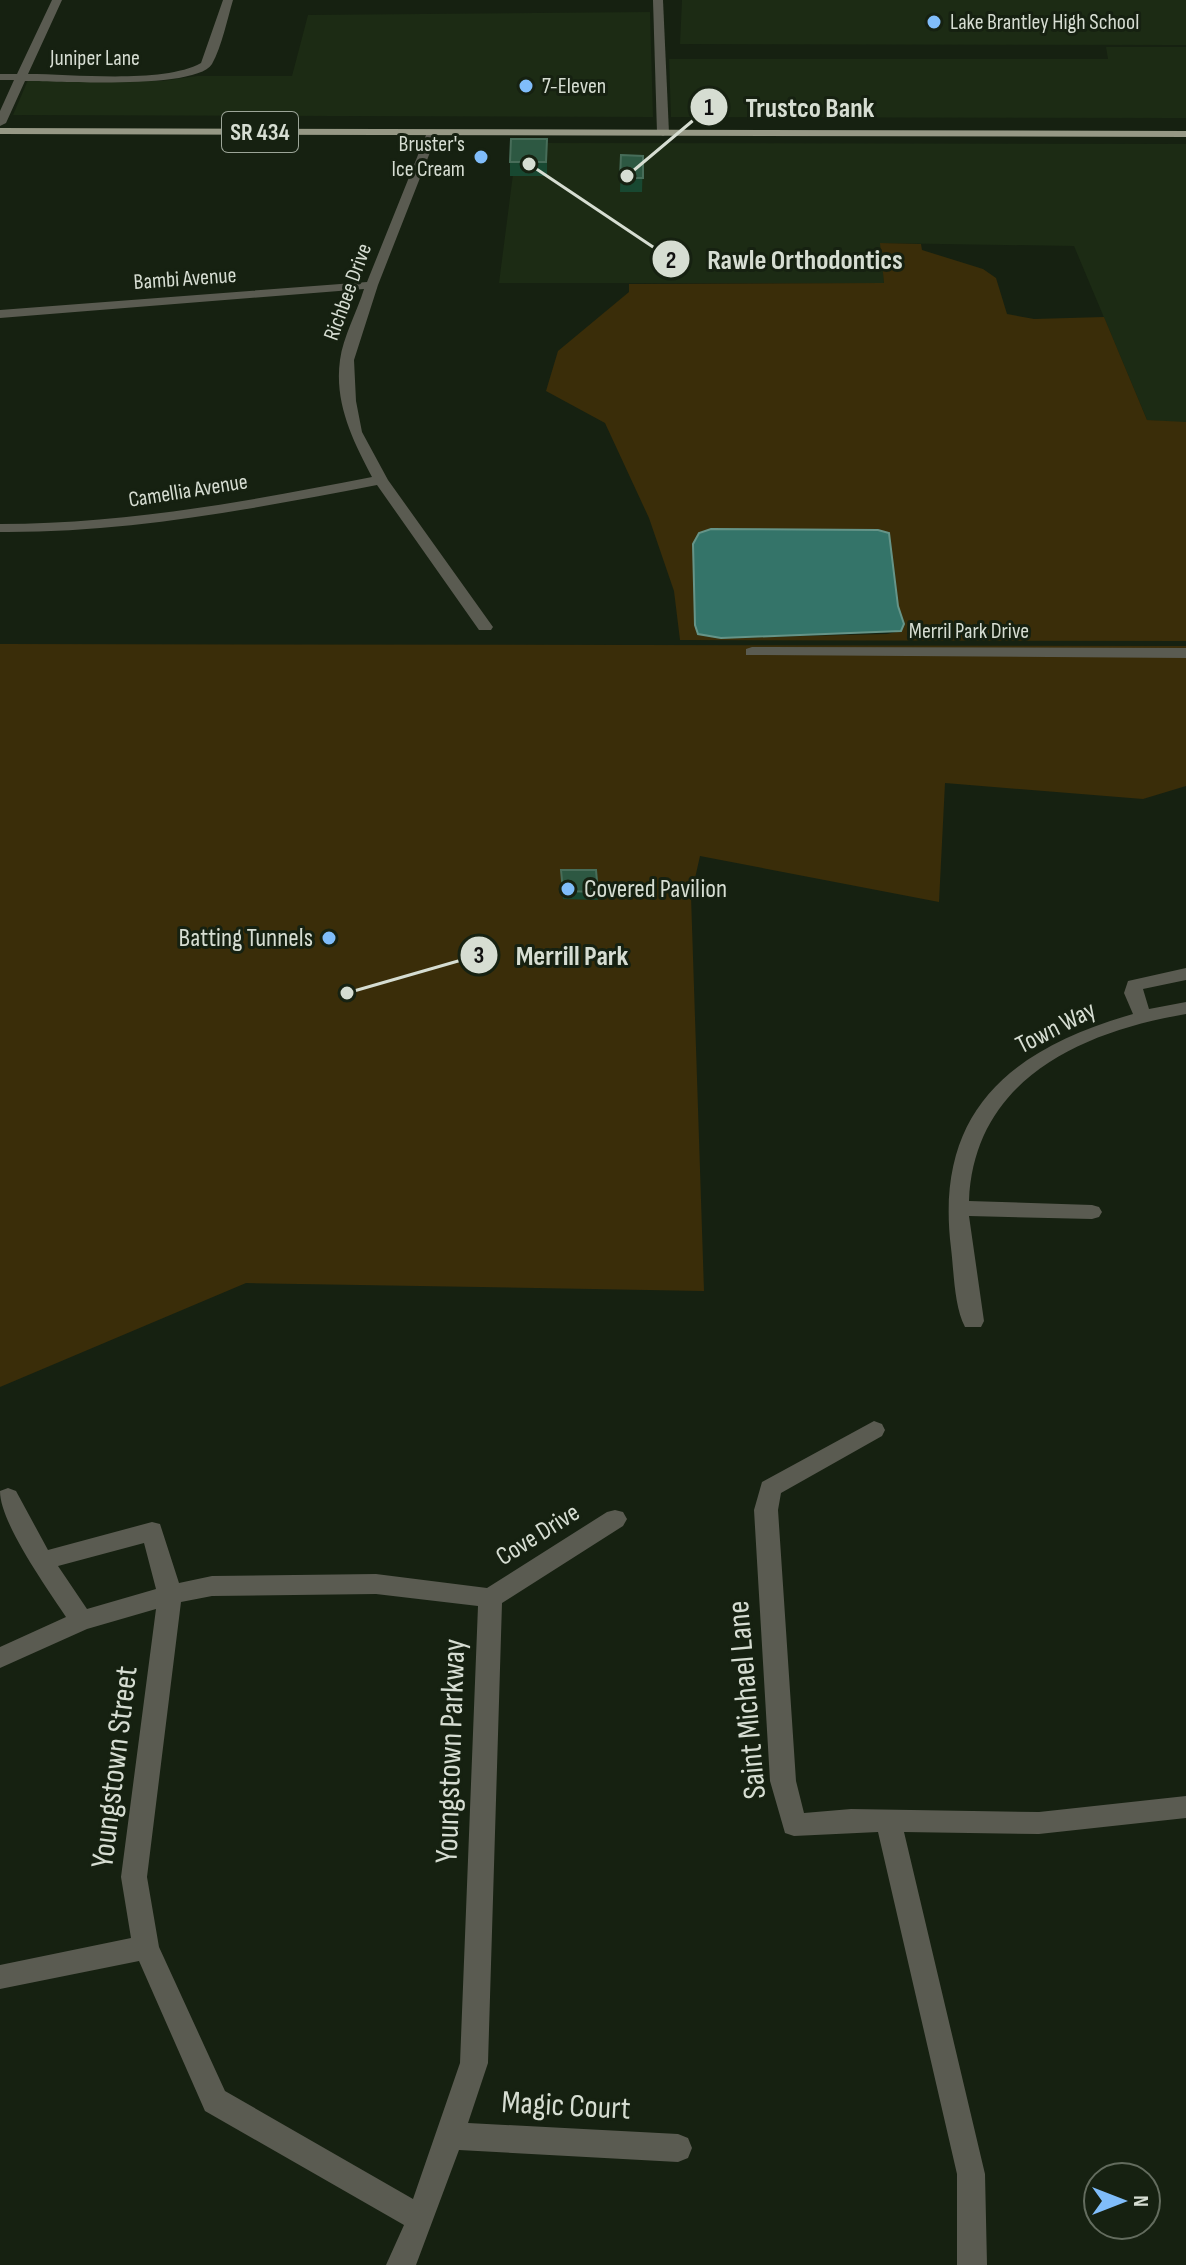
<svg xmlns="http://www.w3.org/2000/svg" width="1186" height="2265" font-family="'Sofia Sans Condensed',sans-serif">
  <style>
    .built { fill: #1c2b14 }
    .green { fill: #3a2d09; fill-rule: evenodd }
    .water { fill: #347469; stroke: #659488; stroke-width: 2 }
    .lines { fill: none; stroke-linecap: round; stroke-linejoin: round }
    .minor { fill: #5a5b51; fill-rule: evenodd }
    .tertiary { fill: #5a5b51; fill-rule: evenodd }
    .primary { fill: #969885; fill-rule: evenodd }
    .wall { fill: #184831 }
    .building { fill: #2d5842; stroke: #476d59; stroke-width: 2 }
    .poi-dot { fill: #80bdfa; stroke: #162111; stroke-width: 3 }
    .labels { text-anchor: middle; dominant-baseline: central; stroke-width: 6; stroke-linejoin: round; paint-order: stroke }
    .far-poi-label { font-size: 22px; fill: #d6ddd2; stroke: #162111; text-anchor: start }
    .far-street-label { font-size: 22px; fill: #d6ddd2; stroke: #162111 }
    .shield { fill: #162111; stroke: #9ca598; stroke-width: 2 }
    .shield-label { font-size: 24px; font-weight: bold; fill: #d6ddd2 }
    .poi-label { font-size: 26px; fill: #d6ddd2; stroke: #162111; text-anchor: start }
    .street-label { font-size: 26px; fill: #d6ddd2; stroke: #162111 }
    .near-street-label { font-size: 32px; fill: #d6ddd2; stroke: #162111 }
    .leader { fill: none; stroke: #d6ddd2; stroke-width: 3 }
    .callout-dot { fill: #d6ddd2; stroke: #162111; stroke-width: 3 }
    .mark-label { font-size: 24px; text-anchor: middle; font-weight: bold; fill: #111 }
    .callout-label { font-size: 28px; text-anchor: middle; font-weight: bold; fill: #d6ddd2; stroke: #162111; stroke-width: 6; stroke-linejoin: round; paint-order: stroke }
  </style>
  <rect width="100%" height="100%" fill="#162111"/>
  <path class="built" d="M682,0h504v45l-506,-1z
    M650,12l3,105 -640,-2 15,-35 134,1 35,-5h95l16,-61z
    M1106,47h80v71l-515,-1 -2,-58h439z
    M517,143l669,1v279l-39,-3 -73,-174 -193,-3 3,40h-385z"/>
  <path class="green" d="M880,243l41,1 1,6 61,19 13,9 11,36 27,5 70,-2 43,103 39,2v219l-506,-1 -6,-49 -25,-73 -44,-95 -59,-32 12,-40 71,-59v-8l255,-1zM693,544l205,62 6,18 -3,7 -14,3 -166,4 -23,-4 -3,-9z
    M0,644l1186,2v140l-43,13 -198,-16 -6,119 -239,-46 -9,40 13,395 -458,-8 -246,104z"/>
  <path class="water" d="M711,529l167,1 11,3 9,73 6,18 -3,7 -180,7 -23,-4 -3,-9 -2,-81 6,-11z"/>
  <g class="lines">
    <path class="minor" d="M52,0h10l-34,74c46,0 135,10 173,-11l22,-63h10c-6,20 -11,46 -21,64 -16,26 -154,17 -187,17l-19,42 -6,3v-15l14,-31h-14v-6h17z
      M428,130l10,2 -60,153 -24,75 2,41 6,31 26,48 105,147 -2,3h-12l-102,-145c-125,24 -249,48 -377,47v-8c126,0 249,-23 372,-47 -19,-36 -38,-74 -32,-117 3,-23 17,-48 24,-71l-364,29v-8l367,-28z
      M752,647l434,1v10l-440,-3v-6z
      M1186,968v12l-43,9 6,20 37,-7v12c-106,18 -212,66 -217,187l123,4 7,2 3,5 -3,5 -7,2 -123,-3 15,105 -3,6h-16c-11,-21 -11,-55 -14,-79 -17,-137 60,-199 182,-234l-9,-21 4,-12z
      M874,1421l8,3 3,6 -3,6 -101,57 -3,17 18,271 8,32 47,-4 188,3 147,-16v22l-147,16 -135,-2 81,342 2,91h-30v-91l-79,-342 -84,4 -9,-3 -15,-52 -16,-271 8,-28z
      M8,1488l8,3 32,59 104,-28 8,2 19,59 33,-7 164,-2 111,14 120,-76 8,-2 8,2 4,7 -4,7 -121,77 -14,460 -20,60 210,11 10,4 4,10 -4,10 -10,4 -219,-12 -43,115h-30l18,-40 -199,-114 -66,-150 -139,28v-24l131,-27 -10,-61 35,-268 -69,20 -87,39v-21l66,-30c-19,-29 -66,-94 -66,-126zM144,1543l12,46 -69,20 -29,-43zM376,1594l102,12 -18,457 -47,136 -188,-108 -66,-144 -12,-70 34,-275 31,-6z"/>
    <path class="tertiary" d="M653,0h10l6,133 -6,3 -6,-3z"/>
    <path class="primary" d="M0,128l1186,3v6l-1186,-3z"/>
  </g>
  <path class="wall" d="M547,139v37h-37v-14z
    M621,155l22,1 -1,36h-22z
    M561,870l37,22v8l-35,-1z"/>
  <path class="building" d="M511,139h36l-1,23h-36z
    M621,155l22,1v22h-23z
    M561,870h35l2,22 -35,-1z"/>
  <g class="poi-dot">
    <circle cx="934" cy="22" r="8"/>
    <circle cx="526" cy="86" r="8"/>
    <circle cx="481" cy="157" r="8"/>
    <circle cx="568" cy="889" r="8"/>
    <circle cx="329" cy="938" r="8"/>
  </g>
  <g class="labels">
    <g class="far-poi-label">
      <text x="950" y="22">Lake Brantley High School</text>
      <text x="542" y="86">7-Eleven</text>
      <text x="465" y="144" text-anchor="end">Bruster's<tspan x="465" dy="25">Ice Cream</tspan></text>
    </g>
    <g class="far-street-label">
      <text x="95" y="58">Juniper Lane</text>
      <text transform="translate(185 279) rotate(-4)">Bambi Avenue</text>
      <text transform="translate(348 292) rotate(-70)">Richbee Drive</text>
      <text transform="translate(188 491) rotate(-9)">Camellia Avenue</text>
      <text x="969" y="631">Merril Park Drive</text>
    </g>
    <rect class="shield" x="222" y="112" width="76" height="40" rx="6"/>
    <g class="shield-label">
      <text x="260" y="132">SR 434</text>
    </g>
    <g class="poi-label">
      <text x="584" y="889">Covered Pavilion</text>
      <text x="313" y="938" text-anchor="end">Batting Tunnels</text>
    </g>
    <g class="street-label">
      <text transform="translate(1056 1028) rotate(-27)">Town Way</text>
      <text transform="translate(538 1535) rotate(-32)">Cove Drive</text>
    </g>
    <g class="near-street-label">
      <text transform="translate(747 1700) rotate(-95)">Saint Michael Lane</text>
      <text transform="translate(451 1751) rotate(-88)">Youngstown Parkway</text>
      <text transform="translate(115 1767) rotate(-83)">Youngstown Street</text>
      <text transform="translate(566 2106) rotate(3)">Magic Court</text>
    </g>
  </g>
  <path class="leader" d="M627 176L709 107M529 164L671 259M347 993L479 955"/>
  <g class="callout-dot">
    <circle cx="627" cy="176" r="8"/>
    <circle cx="529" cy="164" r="8"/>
    <circle cx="347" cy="993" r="8"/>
    <circle cx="709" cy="107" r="20"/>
    <circle cx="671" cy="259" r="20"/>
    <circle cx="479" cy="955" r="20"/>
  </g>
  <g class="mark-label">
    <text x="709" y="115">1</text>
    <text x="671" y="268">2</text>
    <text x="479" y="963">3</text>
  </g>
  <g class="callout-label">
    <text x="810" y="117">Trustco Bank</text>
    <text x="805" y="269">Rawle Orthodontics</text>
    <text x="572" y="965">Merrill Park</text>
  </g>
  <g transform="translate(1122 2201) rotate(90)"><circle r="38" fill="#162111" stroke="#636c5e" stroke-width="2"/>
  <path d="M0-6L14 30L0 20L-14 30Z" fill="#80bdfa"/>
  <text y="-12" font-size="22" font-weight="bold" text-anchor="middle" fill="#d6ddd2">N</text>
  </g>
</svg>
